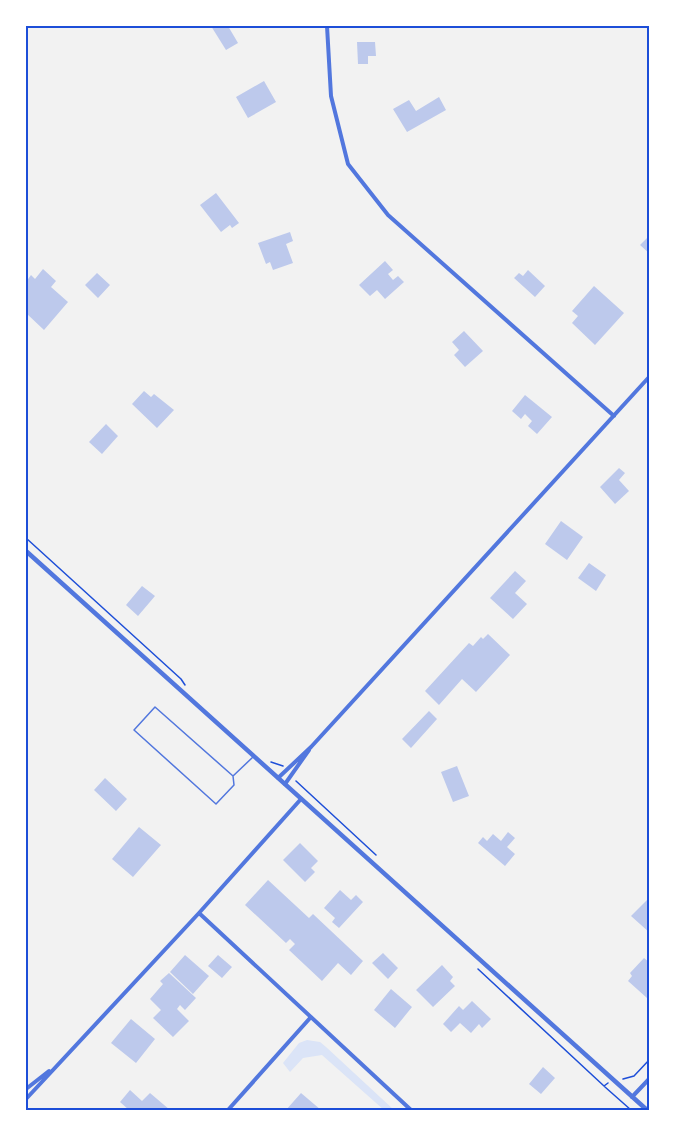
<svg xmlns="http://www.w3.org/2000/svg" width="675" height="1136" font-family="Barlow,sans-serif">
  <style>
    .green { fill: #dbe4f7 }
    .building { fill: #bdc9ec }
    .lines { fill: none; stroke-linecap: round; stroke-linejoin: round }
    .path { stroke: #1d4ed8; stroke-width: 1.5 }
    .service { stroke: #5277de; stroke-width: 1.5 }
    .minor { stroke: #5277de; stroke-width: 4 }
    .tertiary { stroke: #5277de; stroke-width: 4.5 }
    .neatline { fill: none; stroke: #1d4ed8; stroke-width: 2 }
  </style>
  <rect width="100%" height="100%" fill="#f2f2f2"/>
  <path class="green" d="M307,1040l13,2 6,5 68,63h-10l-62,-55 -19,3 -13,14 -7,-9 16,-20z"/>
  <path class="building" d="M211,26h17l10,17 -12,7z
    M357,42h18l1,14h-8v8h-10z
    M264,81l12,21 -28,16 -12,-21z
    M439,97l7,13 -39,22 -14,-23 16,-9 7,11z
    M216,193l23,30 -7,5 -2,-3 -9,7 -21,-27z
    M290,232l3,9 -7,3 7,19 -20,7 -3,-8 -4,2 -8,-21z
    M650,235v19l-10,-9z
    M385,261l8,9 -5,4 5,6 5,-4 6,6 -19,17 -8,-9 -7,6 -11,-11z
    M43,269l13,12 -5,6 17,15 -24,28 -18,-17v-31l5,-7 4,4z
    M528,270l17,16 -10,11 -21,-19 5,-5 4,3z
    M97,273l13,12 -12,13 -13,-13z
    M594,286l30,27 -29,32 -23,-22 6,-7 -6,-5z
    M464,331l19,20 -18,16 -11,-12 5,-5 -7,-8z
    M144,391l7,6 3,-3 20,16 -17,18 -25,-24z
    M525,395l27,22 -15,17 -9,-8 4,-5 -7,-7 -4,5 -9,-8z
    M106,424l12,12 -16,18 -13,-12z
    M619,468l6,5 -6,7 10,11 -14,13 -15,-17z
    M561,521l22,16 -16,23 -22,-16z
    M589,563l17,12 -10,16 -18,-13z
    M515,571l11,10 -11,12 12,11 -14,15 -23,-21z
    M142,586l13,10 -17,20 -12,-11z
    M488,634l22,21 -34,37 -14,-13 -23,26 -14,-14 44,-48 4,3 8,-9 2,2z
    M429,711l8,8 -26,29 -9,-9z
    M457,766l12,30 -16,6 -12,-30z
    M105,778l22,21 -11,12 -22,-21z
    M139,827l22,18 -28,32 -21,-18z
    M508,832l7,6 -8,9 8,7 -10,12 -27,-23 5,-6 4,4 6,-7 8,7z
    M300,843l18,18 -7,7 4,4 -10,10 -22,-22z
    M268,880l41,38 4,-4 50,47 -12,14 -13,-12 -16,18 -33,-31 6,-6 -5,-5 -4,4 -41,-38z
    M340,890l11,10 5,-5 7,7 -24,26 -7,-6 3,-4 -11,-10z
    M650,897v36l-19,-17z
    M383,953l15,15 -10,11 -16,-16z
    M185,955l24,21 -16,18 -23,-22z
    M218,955l14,12 -10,11 -14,-12z
    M644,958l6,5v33l-3,2 -19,-17 4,-5 -2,-3z
    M442,965l11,12 -3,4 5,5 -22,21 -17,-17z
    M169,973l27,25 -11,12 -5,-5 -3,4 12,12 -16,16 -20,-19 8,-8 -11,-11 13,-15 -3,-3z
    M391,989l21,18 -17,21 -21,-18z
    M472,1001l19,18 -9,9 -3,-4 -8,9 -11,-10 -9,9 -8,-8 16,-18 4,4z
    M131,1019l24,20 -19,24 -25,-20z
    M543,1067l12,11 -14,16 -12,-10z
    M130,1090l12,11 8,-8 20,17h-41l-9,-8z
    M301,1093l20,17h-35z"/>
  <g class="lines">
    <path class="path" d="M26,538l155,141 4,6
      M271,762l12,4
      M296,781l80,74
      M478,969l126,117 4,-3
      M623,1079l11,-3 16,-17
      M605,1087l26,23"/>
    <path class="service" d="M233,776l1,9 -18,19 -82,-74 21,-23 78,69 20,-19"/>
    <path class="minor" d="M327,26l4,70 17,68 40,51 226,201
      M278,778l33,-31 339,-371
      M285,784l24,-34
      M199,913l212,197
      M26,1089l23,-18
      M632,1097l18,-19
      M26,1099l173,-186 102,-114
      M228,1110l83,-93"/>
    <path class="tertiary" d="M26,551l621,559"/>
  </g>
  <rect width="675" height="1136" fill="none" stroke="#ffffff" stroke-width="54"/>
  <rect x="27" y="27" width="621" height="1082" class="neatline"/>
</svg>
